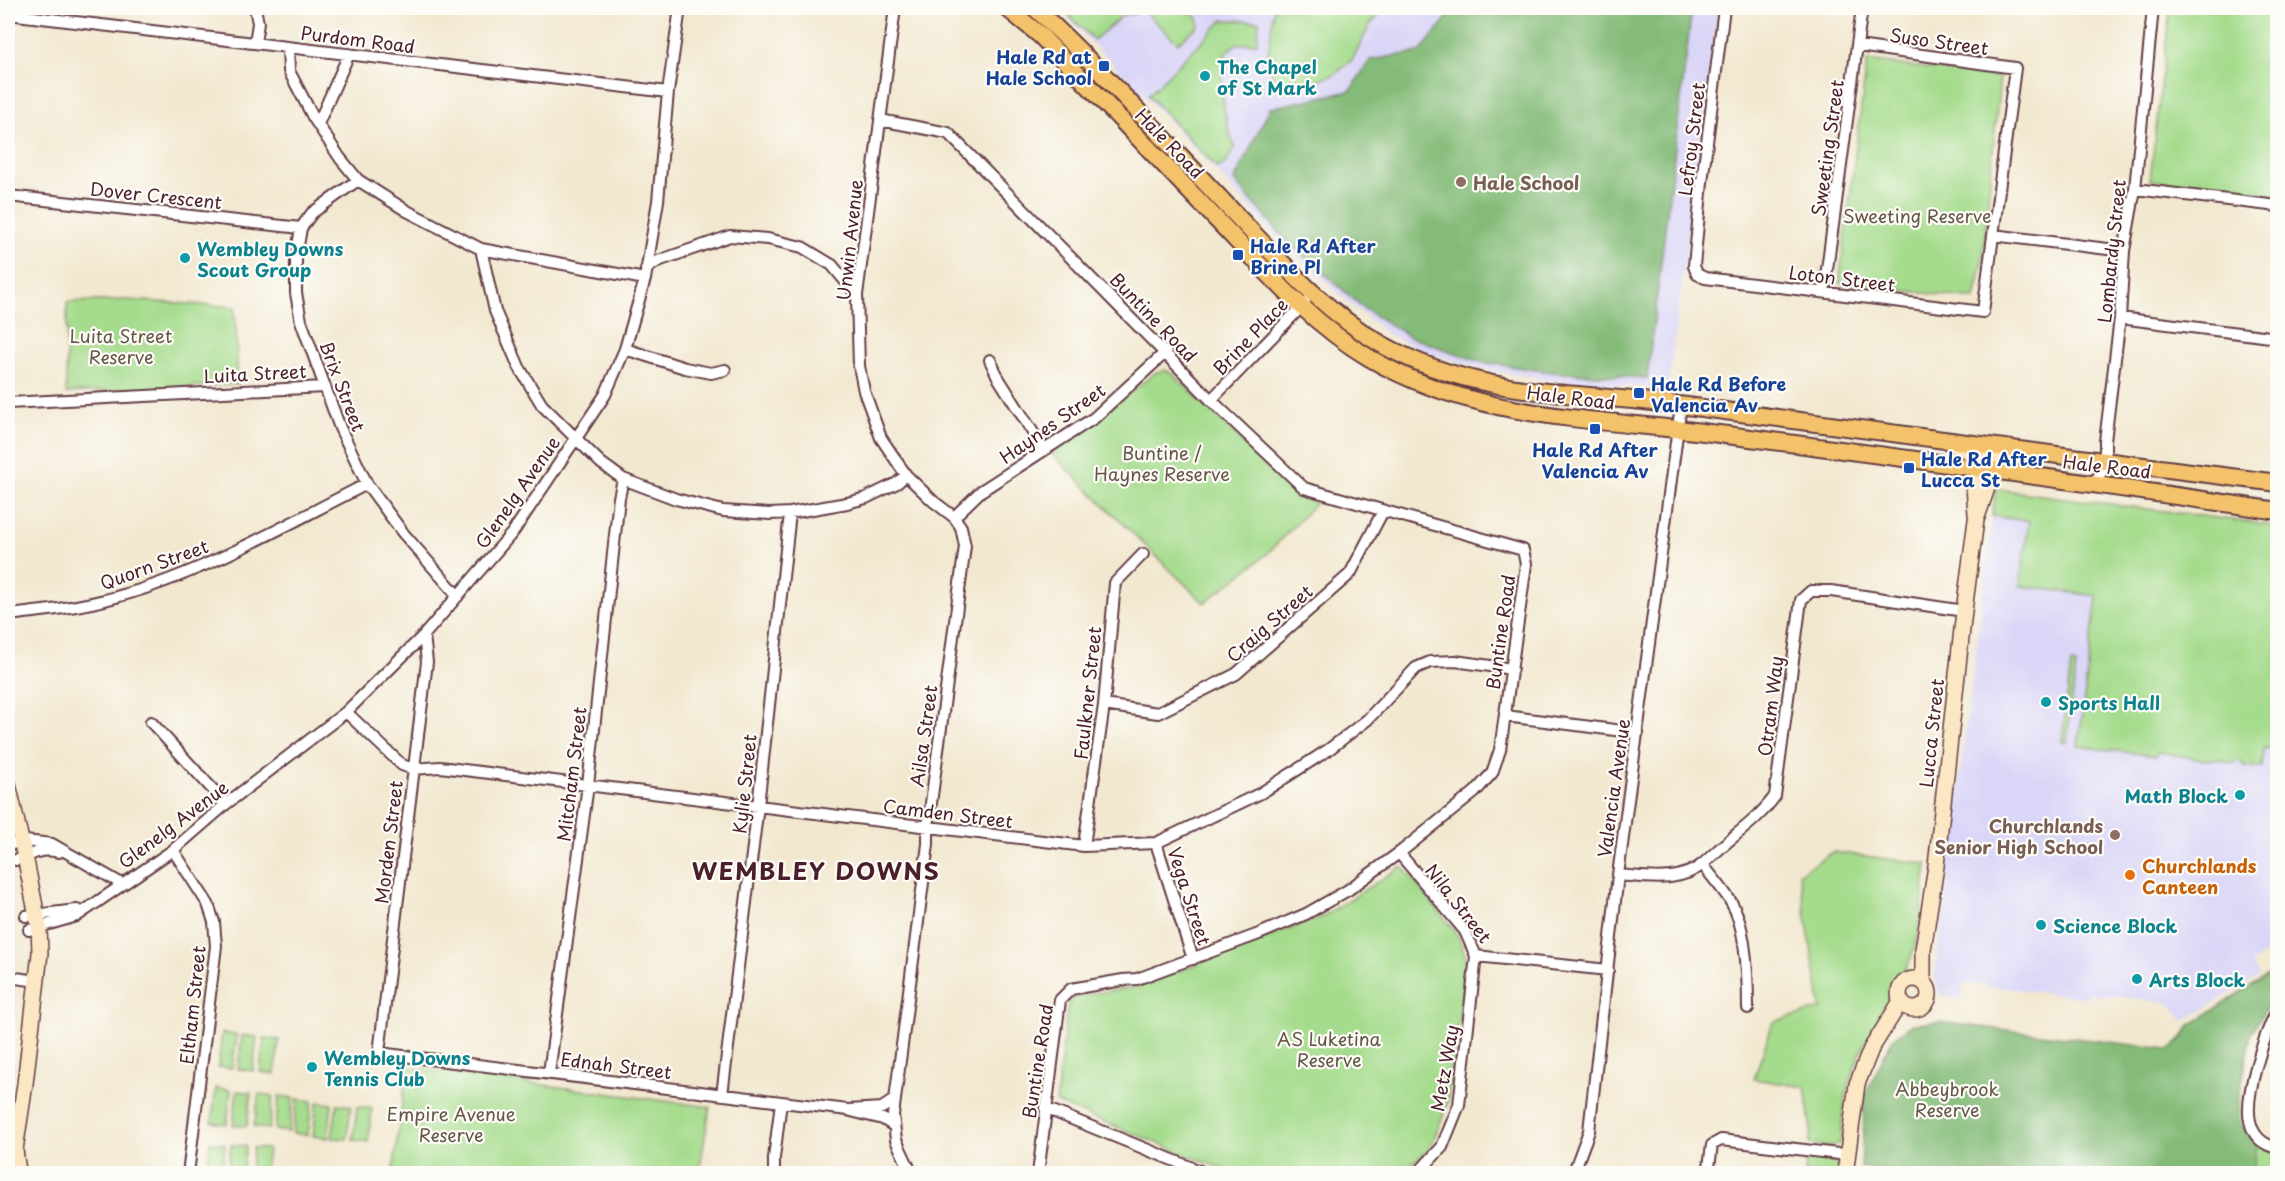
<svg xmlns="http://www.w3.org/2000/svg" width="2285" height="1181" font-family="'Playpen Sans',sans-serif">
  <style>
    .built { fill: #dad6f7 }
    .green { fill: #a5db8c; stroke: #787d5c; stroke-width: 1.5 }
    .forest { fill: #84bb78; stroke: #676d52; stroke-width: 1.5 }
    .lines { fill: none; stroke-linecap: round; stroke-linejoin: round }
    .street-casing { stroke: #633d44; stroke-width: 14 }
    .secondary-casing { stroke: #633d44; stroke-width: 18 }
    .primary-casing { stroke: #633d44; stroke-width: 20 }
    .street { stroke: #fff; stroke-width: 10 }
    .secondary { stroke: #fbe7c3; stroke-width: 15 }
    .primary { stroke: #f4c26a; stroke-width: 16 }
    .transit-dot { fill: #1a4fb4; stroke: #fdfcf7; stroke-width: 2 }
    .culture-dot { fill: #0f9aa8; stroke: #fdfcf7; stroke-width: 2 }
    .education-dot { fill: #8d6e63; stroke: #fdfcf7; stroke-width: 2 }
    .food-dot { fill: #e8710a; stroke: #fdfcf7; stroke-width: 2 }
    .labels { text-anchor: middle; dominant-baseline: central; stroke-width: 4.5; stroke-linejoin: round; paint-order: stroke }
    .street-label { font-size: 18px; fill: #4a1f2b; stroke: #fdfcf7 }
    .transit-label { font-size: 18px; font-weight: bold; fill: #164399; stroke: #fdfcf7; text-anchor: start }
    .culture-label { font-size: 18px; font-weight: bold; fill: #0d838f; stroke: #fdfcf7; text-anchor: start }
    .education-label { font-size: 18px; font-weight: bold; fill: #785e54; stroke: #fdfcf7; text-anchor: start }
    .park-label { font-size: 18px; fill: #655748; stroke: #fdfcf7 }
    .food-label { font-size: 18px; font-weight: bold; fill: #c56008; stroke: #fdfcf7; text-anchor: start }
    .district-label { font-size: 24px; font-weight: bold; letter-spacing: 1.5px; fill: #4a1f2b; stroke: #fdfcf7 }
  </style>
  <rect width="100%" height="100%" fill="#fdfcf7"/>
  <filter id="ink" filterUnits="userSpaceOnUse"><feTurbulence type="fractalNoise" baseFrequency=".0167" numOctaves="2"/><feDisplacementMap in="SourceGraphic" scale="12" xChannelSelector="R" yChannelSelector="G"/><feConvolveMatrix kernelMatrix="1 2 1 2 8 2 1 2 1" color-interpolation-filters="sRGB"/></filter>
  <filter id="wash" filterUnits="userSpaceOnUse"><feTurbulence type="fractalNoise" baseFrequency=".008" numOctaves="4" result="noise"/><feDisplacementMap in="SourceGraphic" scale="24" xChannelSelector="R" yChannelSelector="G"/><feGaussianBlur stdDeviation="1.35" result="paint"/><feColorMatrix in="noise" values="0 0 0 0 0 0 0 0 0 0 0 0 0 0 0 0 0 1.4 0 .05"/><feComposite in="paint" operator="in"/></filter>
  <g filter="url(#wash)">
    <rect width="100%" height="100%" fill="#f2e8d0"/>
    <path class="built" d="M1058,8h660l-50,381 -121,-9 -62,-11 -57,-16 -42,-20 -37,-30 -68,-62 -111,-119z
      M1996,489l281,37 1,419 -26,18 7,13 -75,45 -14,-18 -82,-10 -1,5 -123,-15 -3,16 -20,-4 -5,-9 -1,-14z"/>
    <path class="green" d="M1061,8h79l-5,6 -12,1 -29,25z
      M1152,8c17,-2 31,0 46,10l1,7 -21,18 -33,-31z
      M1274,8h111l-15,17 -18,35 -18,15 -33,10 -28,-5 -5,-24z
      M2170,8h107v187l-127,-15z
      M1223,20l36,1 -2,22 -21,1c-3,3 -8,6 -10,10 -9,15 -1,78 9,92l-9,17 -9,5 -69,-73z
      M1867,61l133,16 -18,189 -7,33 -136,-16z
      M128,300l107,7 3,77 -172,9 1,-91z
      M1163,370l8,2 119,117 26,14 -50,52 -62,48 -152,-149 103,-81z
      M1996,489l281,37v223l-13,-1 -2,20 -18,-2 -4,-5 -8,2 -17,-4 -10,1 -47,-8 -2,4 -78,-10 19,-150 -77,-10 9,-65 -37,-5z
      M2071,664l5,1 -9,77h-5z
      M1833,852l94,12 -8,68 -8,26 -17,32 -1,15 -5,8 -9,8 -19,31 -14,44 -6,47 -12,4 -19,-3 2,-12 -6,-45 -51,-8 19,-57 48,-13 -22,-136z
      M1402,866l56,69 9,26 -20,144 -17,44 -31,24h-166l-177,-70 12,-101 14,-7 55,-8 187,-71z
      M222,1033l15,2 -5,33 -14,-1z
      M242,1035l15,2 -4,34 -15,-2z
      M264,1038l15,2 -4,34 -15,-2z
      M407,1067l303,40 -11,66h-306z
      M216,1088l15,2 -4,34 -15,-2z
      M237,1091l14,2 -4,33 -14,-1z
      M259,1094l14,2 -4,33 -15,-2z
      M279,1096l14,2 -4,34 -14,-2z
      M297,1099l15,2 -4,34 -15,-2z
      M317,1102l15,2 -4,34 -15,-2z
      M337,1104l14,2 -4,33 -15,-1z
      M357,1107l15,1 -4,34 -15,-2z
      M210,1142l15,2 -3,29h-15z
      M231,1145l15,1 -4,27h-15z
      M2257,1145l20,6v22l-91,1z
      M253,1148l15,1 -3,24h-15z
      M1807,1156l25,4 6,8v5l-33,1z"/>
    <path class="forest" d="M1449,8h243l-45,370 -96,-6 -70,-10 -71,-25 -44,-27 -79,-69 -53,-60 36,-73 80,-17 20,-31 50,-8 30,-38z
      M2277,969v20l-26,45 -12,63 1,25 17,23 -5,28 -344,1 -47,-7 4,-72 28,-57 20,-14 25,-2 230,27c11,-3 17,-13 21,-23z"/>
  </g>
  <g filter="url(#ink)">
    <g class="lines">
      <g class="street-casing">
        <path id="street" d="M895,8l-38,287 2,71 5,25 17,47 25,37 27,26 21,16 7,10 4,19 -37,280v18l-35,271 3,25 16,34
          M1724,8l-22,174 -8,84 3,8 8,4 278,34 32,-244 -157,-22
          M8,14l660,78
          M255,43l3,-20 -3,-15
          M288,47l1,24 24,46 27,41 18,22 49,31 74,38 164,30
          M880,120l68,13 263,267 93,88 219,62 3,14 -26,186 -8,23 -17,19 -72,58 -55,40 -42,24 -47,20 -122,45 -14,1 -52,9 -11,11 -22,174
          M318,124l31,-70
          M358,180l-46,33 -11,15 -5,30v35l5,28 39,107 27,56 36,49 55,63
          M2135,189l143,17
          M8,196l293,32
          M1993,235l131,16
          M481,249l14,62 24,56 23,38 59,58 22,16 53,20 47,12 47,3 20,-1 57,-10 19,-5 31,-15 9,-8
          M646,269l12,-8 72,-25 38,3 34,8 30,18 25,30
          M1824,292l38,-284
          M2120,318l158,20
          M625,349l60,19 26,5 14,-3
          M990,360l9,19 45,71
          M1211,400l94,-97
          M8,403l316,-16
          M2086,482l10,-2 9,-13v-26l15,-123 4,-67 11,-62 18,-181
          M954,517l27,-26 113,-73 72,-66
          M8,615c36,-4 73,-8 108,-18 86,-23 171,-73 251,-113
          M424,635l3,27 -48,391 469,57 34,-2 12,-8
          M1104,705l54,8 78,-39 114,-100 33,-63
          M346,712l56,53 11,4 27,-2 644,79 72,-3 105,-50 67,-43 39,-30 49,-52 14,-6 25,-1 57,8
          M1505,716l133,17
          M151,722l75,82
          M1156,843l37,116
          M12,844l13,-3 27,3 70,40
          M1084,846l20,-141 11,-122 28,-29
          M173,850l35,54 6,18 2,24 -28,228
          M1399,853l66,78 11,25 132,14
          M16,860c18,-5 22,-13 43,-8
          M1703,865c9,12 20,24 28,37 16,25 17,77 17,106
          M1618,875c28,2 62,9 86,-12 9,-8 18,-17 28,-25 16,-13 31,-25 43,-42l26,-196 10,-9h20l133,20
          M26,916l51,-6
          M29,930l48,-14 96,-66 53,-46 120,-92 78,-77 89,-103 92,-137 20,-46 20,-70 13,-78 10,-109 12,-84
          M8,977l30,4
          M2278,1009c-13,23 -34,86 -28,112 3,15 13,24 28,27
          M549,1073l39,-288 31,-287 4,-19
          M722,1095l36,-289 32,-293
          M1045,1108l162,66
          M851,1111l32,8 11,7
          M774,1174v-16l7,-56
          M1417,1174l25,-27 17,-42 17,-149
          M1573,1174l16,-43 29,-256 63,-470
          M1708,1174l4,-29 9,-5 126,15"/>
      </g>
      <g class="secondary-casing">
        <path id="secondary" d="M1976,514l-2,-28 18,-28 17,-10
          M8,784l19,82 12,61 1,26 -15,131 -10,66 3,21
          M1899 994a15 15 0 1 1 30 0a15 15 0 1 1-30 0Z
          M1923,982v-32l13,-84 28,-255 12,-91 11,-32 -7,-32 -24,-10
          M1845,1174l12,-90 14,-35 30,-48"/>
      </g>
      <g class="primary-casing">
        <path id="primary" d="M1007,8l34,28c59,62 119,124 178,186 46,48 92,101 149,135 107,64 232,61 351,77 186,24 373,49 559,77
          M1035,8c70,65 134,137 200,206 45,47 89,97 146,130 98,55 198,47 306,62 196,27 394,52 591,77"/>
      </g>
      <use href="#street" class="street"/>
      <use href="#secondary" class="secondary"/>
      <use href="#primary" class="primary"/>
    </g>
  </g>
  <g class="transit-dot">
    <rect x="1098" y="60" width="12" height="12" rx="3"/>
    <rect x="1232" y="249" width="12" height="12" rx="3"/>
    <rect x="1633" y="387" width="12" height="12" rx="3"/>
    <rect x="1589" y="423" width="12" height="12" rx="3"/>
    <rect x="1903" y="462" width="12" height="12" rx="3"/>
  </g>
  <g class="culture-dot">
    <circle cx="1205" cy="76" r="6"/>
    <circle cx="185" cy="258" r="6"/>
    <circle cx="2046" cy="702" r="6"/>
    <circle cx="2240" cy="795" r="6"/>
    <circle cx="2041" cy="925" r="6"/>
    <circle cx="2137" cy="979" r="6"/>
    <circle cx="312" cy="1067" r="6"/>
  </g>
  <g class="education-dot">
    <circle cx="1461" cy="182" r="6"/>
    <circle cx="2115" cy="835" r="6"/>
  </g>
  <circle class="food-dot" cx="2130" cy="875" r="6"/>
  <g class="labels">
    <g class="street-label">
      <text transform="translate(358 39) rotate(7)">Purdom Road</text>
      <text transform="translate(1939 41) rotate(8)">Suso Street</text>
      <text transform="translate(1691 139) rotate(-83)">Lefroy Street</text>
      <text transform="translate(1170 143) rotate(46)">Hale Road</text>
      <text transform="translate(1827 148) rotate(-82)">Sweeting Street</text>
      <text transform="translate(156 195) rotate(6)">Dover Crescent</text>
      <text transform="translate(849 240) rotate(-84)">Unwin Avenue</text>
      <text transform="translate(2111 251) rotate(-84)">Lombardy Street</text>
      <text transform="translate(1842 278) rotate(7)">Loton Street</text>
      <text transform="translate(1154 317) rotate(46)">Buntine Road</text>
      <text transform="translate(1250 336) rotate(-46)">Brine Place</text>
      <text transform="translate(255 373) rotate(-3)">Luita Street</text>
      <text transform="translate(343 386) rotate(69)">Brix Street</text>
      <text transform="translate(1571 397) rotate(7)">Hale Road</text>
      <text transform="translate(1052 423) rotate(-35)">Haynes Street</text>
      <text transform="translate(2107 466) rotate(7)">Hale Road</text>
      <text transform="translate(517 492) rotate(-55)">Glenelg Avenue</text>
      <text transform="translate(154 564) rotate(-20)">Quorn Street</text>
      <text transform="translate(1269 623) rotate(-41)">Craig Street</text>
      <text transform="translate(1500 632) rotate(-82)">Buntine Road</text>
      <text transform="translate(1087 693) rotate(-84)">Faulkner Street</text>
      <text transform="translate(1770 706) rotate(-83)">Otram Way</text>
      <text transform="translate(1931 733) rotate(-84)">Lucca Street</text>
      <text transform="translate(923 736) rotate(-82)">Ailsa Street</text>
      <text transform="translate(571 774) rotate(-83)">Mitcham Street</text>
      <text transform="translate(744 784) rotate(-84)">Kylie Street</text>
      <text transform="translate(1613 788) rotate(-82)">Valencia Avenue</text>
      <text transform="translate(948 813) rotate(7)">Camden Street</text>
      <text transform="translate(173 824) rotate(-37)">Glenelg Avenue</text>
      <text transform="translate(388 842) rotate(-83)">Morden Street</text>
      <text transform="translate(1190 896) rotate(72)">Vega Street</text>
      <text transform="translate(1459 903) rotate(52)">Nila Street</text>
      <text transform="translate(192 1005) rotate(-84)">Eltham Street</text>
      <text transform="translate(1037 1061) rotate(-81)">Buntine Road</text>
      <text transform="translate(616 1065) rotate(7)">Ednah Street</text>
      <text transform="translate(1444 1068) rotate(-80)">Metz Way</text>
    </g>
    <g class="transit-label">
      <text x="1092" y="56" text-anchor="end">Hale Rd at<tspan x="1092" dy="21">Hale School</tspan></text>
      <text x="1250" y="245">Hale Rd After<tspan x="1250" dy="21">Brine Pl</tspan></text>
      <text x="1651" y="383">Hale Rd Before<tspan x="1651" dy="21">Valencia Av</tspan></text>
      <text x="1595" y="449" text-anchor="middle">Hale Rd After<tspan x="1595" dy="21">Valencia Av</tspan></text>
      <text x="1921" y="458">Hale Rd After<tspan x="1921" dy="21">Lucca St</tspan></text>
    </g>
    <g class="culture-label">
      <text x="1217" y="66">The Chapel<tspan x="1217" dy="21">of St Mark</tspan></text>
      <text x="197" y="248">Wembley Downs<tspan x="197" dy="21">Scout Group</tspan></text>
      <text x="2058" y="702">Sports Hall</text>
      <text x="2228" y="795" text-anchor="end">Math Block</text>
      <text x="2053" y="925">Science Block</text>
      <text x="2149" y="979">Arts Block</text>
      <text x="324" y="1057">Wembley Downs<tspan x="324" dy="21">Tennis Club</tspan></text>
    </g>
    <g class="education-label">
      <text x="1473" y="182">Hale School</text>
      <text x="2103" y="825" text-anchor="end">Churchlands<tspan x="2103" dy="21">Senior High School</tspan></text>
    </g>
    <g class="park-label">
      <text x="1917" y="215">Sweeting Reserve</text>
      <text x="121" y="335">Luita Street<tspan x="121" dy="21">Reserve</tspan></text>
      <text x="1162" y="452">Buntine /<tspan x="1162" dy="21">Haynes Reserve</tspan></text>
      <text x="1329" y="1038">AS Luketina<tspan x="1329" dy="21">Reserve</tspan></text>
      <text x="1947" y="1088">Abbeybrook<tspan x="1947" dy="21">Reserve</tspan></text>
      <text x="451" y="1113">Empire Avenue<tspan x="451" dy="21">Reserve</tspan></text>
    </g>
    <g class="food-label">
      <text x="2142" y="865">Churchlands<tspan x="2142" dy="21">Canteen</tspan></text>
    </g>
    <g class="district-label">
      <text x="816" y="870">WEMBLEY DOWNS</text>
    </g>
  </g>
  <rect width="2285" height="1181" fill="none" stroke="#fdfcf7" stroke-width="30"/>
</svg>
